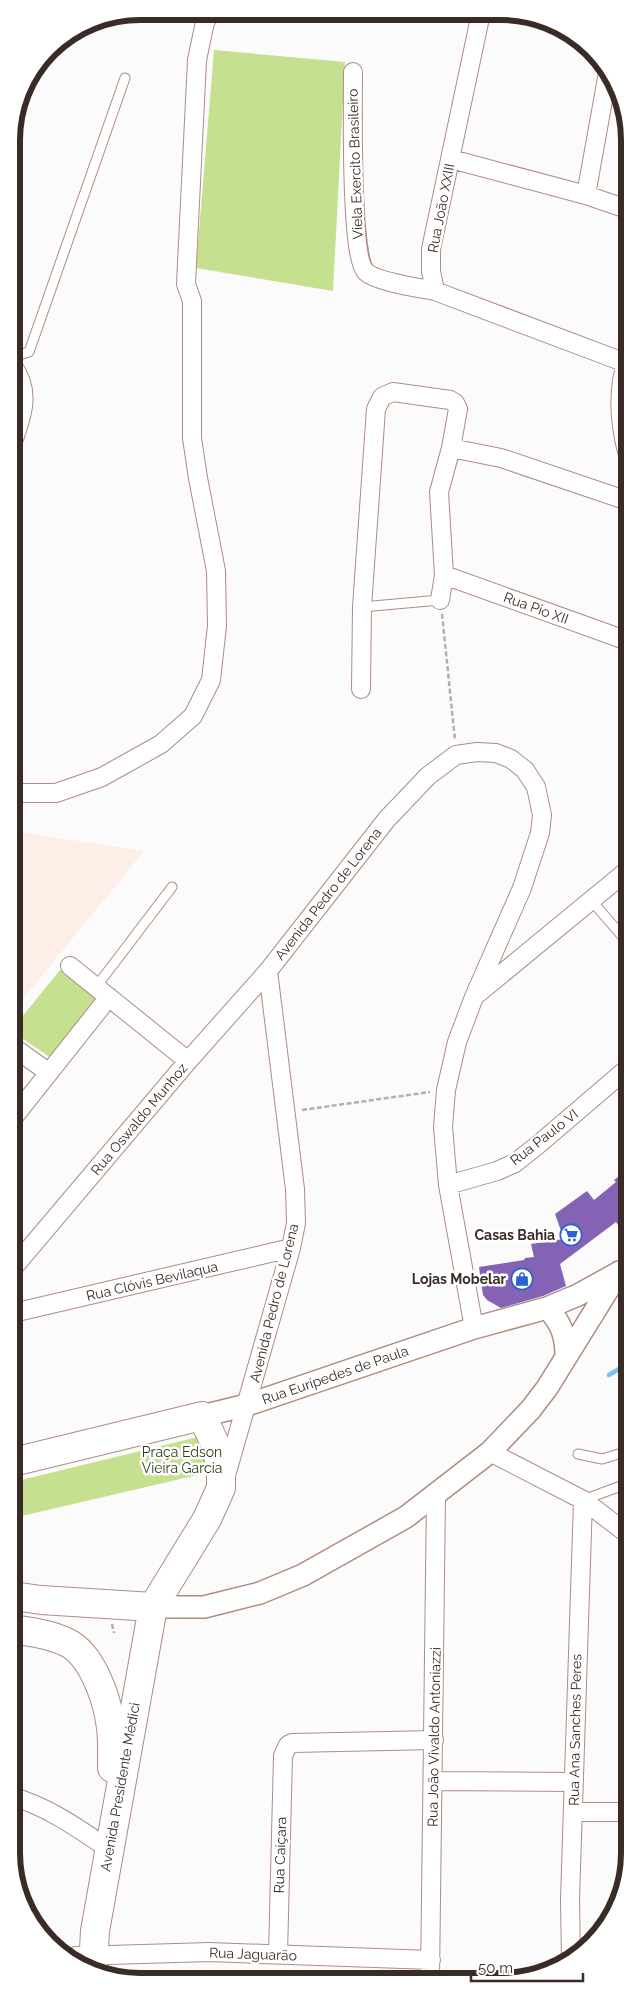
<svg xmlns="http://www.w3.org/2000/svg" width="641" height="1993" font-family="Raleway,sans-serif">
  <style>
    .education { fill: #fdeee8 }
    .green { fill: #c5e08f }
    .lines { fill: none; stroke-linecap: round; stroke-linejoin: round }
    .stream { stroke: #7cc1f4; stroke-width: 4.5 }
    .building { fill: #8462b4 }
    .service-casing { stroke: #b08c7e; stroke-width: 11 }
    .minor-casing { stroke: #b08c7e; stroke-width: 20 }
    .tertiary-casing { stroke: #b08c7e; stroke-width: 24 }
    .primary-casing { stroke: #b08c7e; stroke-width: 30 }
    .path { stroke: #b4aeac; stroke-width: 2.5; stroke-dasharray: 5 2.5; stroke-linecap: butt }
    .service { stroke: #fff; stroke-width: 9 }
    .minor { stroke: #fff; stroke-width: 18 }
    .tertiary { stroke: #fff; stroke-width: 21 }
    .primary { stroke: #fff; stroke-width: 28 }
    .labels { text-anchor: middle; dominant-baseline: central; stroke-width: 5; stroke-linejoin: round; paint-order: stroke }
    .street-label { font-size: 14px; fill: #3a2b26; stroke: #fff }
    .poi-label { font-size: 14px; font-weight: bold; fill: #3a2b26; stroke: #fff; text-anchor: end }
    .park-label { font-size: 14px; fill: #303c15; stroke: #fff }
    .rim { fill: none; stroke: #3a2b26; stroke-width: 6 }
  </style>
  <rect width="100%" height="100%" fill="#fbfbfb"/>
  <path class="education" d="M12,831l132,20 -131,160z"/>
  <path class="green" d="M214,50l131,12 -12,229 -137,-23z
    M60,970l38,30 -47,58 -38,-26v-4z
    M202,1436l13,35 -202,47v-36z"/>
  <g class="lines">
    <path class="stream" d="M609,1375l20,-12"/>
  </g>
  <path class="building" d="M629,1169v49l-11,7 -2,-3 -56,42 6,22 -23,10 -42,12 -14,-8 -4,-5 -4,-28 45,-7 1,-2 9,-1 -3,-13 33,-5 -9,-25 32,-23 7,9 22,-18 -2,-2z"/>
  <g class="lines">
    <g class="service-casing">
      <path id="service" d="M12,357l17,-5 96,-274
        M362,607l78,-7
        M591,900l37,43
        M96,987l76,-100
        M578,1454l24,5 27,-8
        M583,1500l46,-17"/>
    </g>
    <g class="minor-casing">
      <path id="minor" d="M481,13l-50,236v22l4,20 191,72
        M353,72c0,29 -3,186 13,200 11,10 54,16 69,19
        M451,159l135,36 41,14
        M586,195l21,-117
        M628,357c-11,31 -9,66 0,98
        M12,365c20,26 10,52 0,79
        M451,448l50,10 127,43
        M444,575l184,66
        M361,689l1,-82 14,-198 6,-12 11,-5 57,8 5,3 3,6 -7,39 -12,44 5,83 -4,25
        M12,793h44l46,-16 59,-33 32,-28 18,-36 6,-54 -1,-55 -18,-93 -6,-40v-137l-6,-17 11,-224 8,-38 6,-10
        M70,966l118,95
        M476,995l152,-125
        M13,1047l35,25
        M13,1118l96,-121
        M448,1185l49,-14 18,-8 24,-19 90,-77
        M13,1268l175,-207 80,-90 119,-152 41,-43 28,-21 21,-3 19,1 15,6 14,11 11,17 6,28 -2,18 -18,55 -48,109 -17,45 -11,48 -3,37 5,58 26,143
        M13,1313l278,-65
        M490,1452l93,48 46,35
        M225,1479l66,-231 5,-25 -1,-34 -27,-218
        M433,1781l141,1
        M14,1797c36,11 65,32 96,53
        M573,1812h56
        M278,1954l5,-198 5,-11 4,-2 142,-3
        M76,1956l133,-4 222,8
        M571,1960l-1,-61 13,-399
        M430,1979l6,-484"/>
    </g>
    <g class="tertiary-casing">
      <path id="tertiary" d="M547,1308c14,14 19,28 19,48
        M202,1416l45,-11 227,-77 73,-20 31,-13 38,-21
        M153,1607h51l56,-14 43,-18 103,-58 84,-65 41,-43 16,-21 72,-116"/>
    </g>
    <g class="primary-casing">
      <path id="primary" d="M13,1462l189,-46 15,32 4,27v13l-14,31 -54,88 -58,324 -2,36
        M13,1596l28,4 112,7
        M13,1629c18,3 37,5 53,13 25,11 40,54 44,79 3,15 2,31 2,47"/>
    </g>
    <path class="path" d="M442,614l13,126
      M302,1110l128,-18
      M112,1624l2,9"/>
    <use href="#service" class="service"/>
    <use href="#minor" class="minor"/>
    <use href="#tertiary" class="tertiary"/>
    <use href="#primary" class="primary"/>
  </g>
  <defs>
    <g id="supermarket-ring" transform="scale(1.125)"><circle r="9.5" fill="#fff" stroke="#2b62d0" stroke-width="1.5"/><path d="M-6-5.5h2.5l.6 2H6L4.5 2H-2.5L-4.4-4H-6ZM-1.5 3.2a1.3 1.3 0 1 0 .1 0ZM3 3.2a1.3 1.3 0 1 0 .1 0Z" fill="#2b62d0"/></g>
    <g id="shop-ring" transform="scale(1.125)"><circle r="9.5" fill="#fff" stroke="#2b62d0" stroke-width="1.5"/><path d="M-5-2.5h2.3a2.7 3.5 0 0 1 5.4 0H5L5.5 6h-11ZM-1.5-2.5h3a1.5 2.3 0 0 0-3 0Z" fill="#2b62d0"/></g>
  </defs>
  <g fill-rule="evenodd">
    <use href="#supermarket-ring" x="571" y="1235"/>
    <use href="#shop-ring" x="522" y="1279"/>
  </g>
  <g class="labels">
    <g class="street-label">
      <text transform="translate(355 164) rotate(-92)">Viela Exercito Brasileiro</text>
      <text transform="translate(441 208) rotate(-79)">Rua João XXIII</text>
      <text transform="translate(536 608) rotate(20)">Rua Pio XII</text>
      <text transform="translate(328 894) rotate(-52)">Avenida Pedro de Lorena</text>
      <text transform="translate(139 1119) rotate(-50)">Rua Oswaldo Munhoz</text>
      <text transform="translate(544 1137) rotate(-38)">Rua Paulo VI</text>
      <text transform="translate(152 1281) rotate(-13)">Rua Clóvis Bevilaqua</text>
      <text transform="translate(274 1303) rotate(-76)">Avenida Pedro de Lorena</text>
      <text transform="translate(335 1375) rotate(-19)">Rua Eurípedes de Paula</text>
      <text transform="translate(575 1730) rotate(-89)">Rua Ana Sanches Peres</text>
      <text transform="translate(434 1737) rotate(-89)">Rua João Vivaldo Antoniazzi</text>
      <text transform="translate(120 1787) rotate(-80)">Avenida Presidente Médici</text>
      <text transform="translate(280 1855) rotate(-88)">Rua Caiçara</text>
      <text transform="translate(253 1954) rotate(2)">Rua Jaguarão</text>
    </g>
    <g class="poi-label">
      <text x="555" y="1235">Casas Bahia</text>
      <text x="506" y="1279">Lojas Mobelar</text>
    </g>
    <g class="park-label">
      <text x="182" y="1452">Praça Edson<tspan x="182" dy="16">Vieira Garcia</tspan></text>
    </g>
  </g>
  <path d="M0 0H641V1993H0ZM140 20H501A120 120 0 0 1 621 140V1853A120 120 0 0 1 501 1973H140A120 120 0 0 1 20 1853V140A120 120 0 0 1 140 20Z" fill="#fff" fill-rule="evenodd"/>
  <path class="rim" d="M140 20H501A120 120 0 0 1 621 140V1853A120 120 0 0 1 501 1973H140A120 120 0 0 1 20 1853V140A120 120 0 0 1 140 20Z"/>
  <path d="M471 1973v8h112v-8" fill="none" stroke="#3a2b26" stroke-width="2.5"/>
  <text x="478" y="1973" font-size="15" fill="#3a2b26" stroke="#ffffff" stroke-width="4" paint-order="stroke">50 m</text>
</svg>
